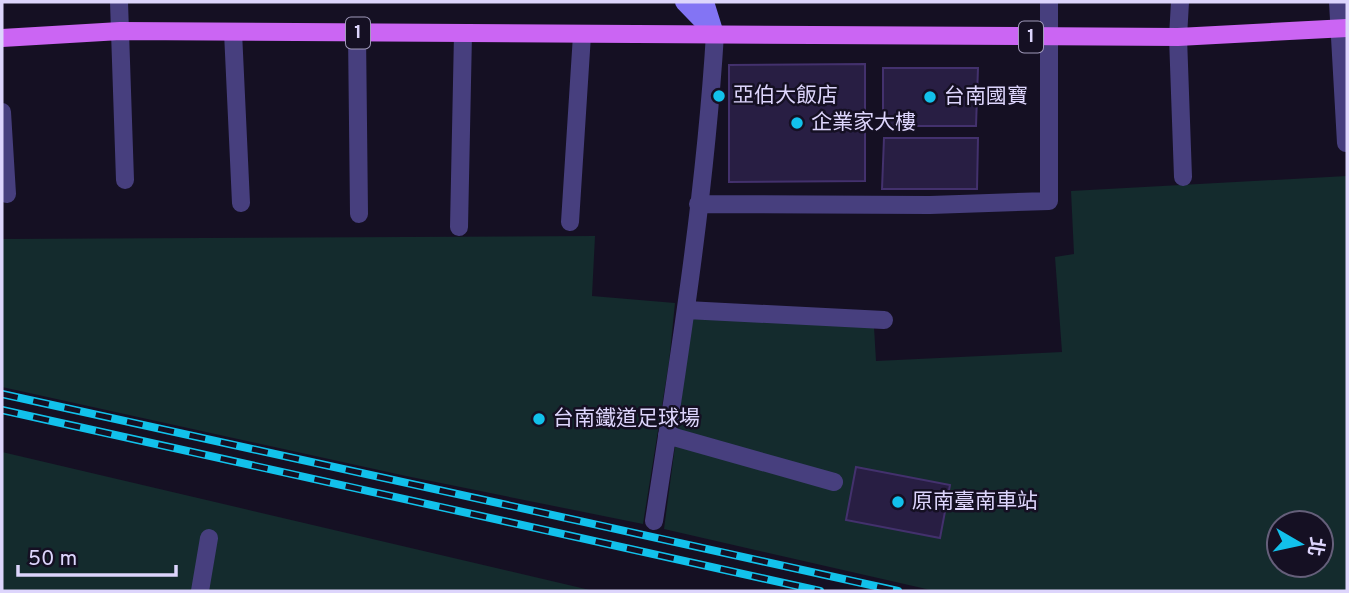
<svg xmlns="http://www.w3.org/2000/svg" width="1349" height="593" font-family="Overpass,'Noto Sans TC',sans-serif">
  <style>
    .green { fill: #142b2d; fill-rule: evenodd }
    .building { fill: #281e43; stroke: #43316d; stroke-width: 2 }
    .lines { fill: none; stroke-linecap: round; stroke-linejoin: round }
    .street { stroke: #473f7e; stroke-width: 18 }
    .secondary { stroke: #8374f4; stroke-width: 18 }
    .primary { stroke: #cb65f3; stroke-width: 18 }
    .rail-casing { stroke: #12c1eb; stroke-width: 8 }
    .rail { stroke: #151023; stroke-width: 5; stroke-dasharray: 16; stroke-linecap: butt }
    .poi-dot { fill: #12c1eb; stroke: #151023; stroke-width: 2.5 }
    .labels { text-anchor: middle; dominant-baseline: central; stroke-width: 5; stroke-linejoin: round; paint-order: stroke }
    .shield { fill: #151023; stroke: #a19abb; stroke-width: 2 }
    .shield-label { font-size: 19px; font-weight: bold; fill: #ddd5fc }
    .poi-label { font-size: 21px; fill: #ddd5fc; stroke: #151023; text-anchor: start }
  </style>
  <rect width="100%" height="100%" fill="#151023"/>
  <path class="green" d="M1347,176v415h-412l-271,-62 28,-211 182,9 2,34 186,-9 -7,-95 19,-3 -3,-63zM1279,523h42v42h-42z
    M595,236l-3,60 83,7 -6,59 -26,162 -237,-48 -404,-89v-148z
    M2,452l592,139h-592z"/>
  <path class="building" d="M865,64v117l-136,1v-117z
    M883,68h95l-2,58h-93z
    M884,138h94l-1,51h-95z
    M856,467l94,18 -10,53 -94,-18z"/>
  <g class="lines">
    <path class="street" d="M119,2l6,178
      M1180,2l-2,35 5,140
      M1338,2l8,141
      M233,32l8,171
      M357,33l2,181
      M2,112l5,82
      M698,204l232,1 119,-4v-199
      M570,222l12,-187
      M459,227l4,-193
      M686,310l198,10
      M667,435l167,47
      M654,521c25,-162 51,-324 61,-487
      M200,591l9,-53"/>
    <path class="secondary" d="M684,2l31,32
      M705,2l9,29"/>
    <path class="primary" d="M2,38l118,-7 1058,6 169,-9"/>
    <g class="rail-casing">
      <path id="rail" d="M2,394l896,197
        M2,410l818,181"/>
    </g>
    <use href="#rail" class="rail"/>
  </g>
  <g class="poi-dot">
    <circle cx="719" cy="96" r="7"/>
    <circle cx="930" cy="97" r="7"/>
    <circle cx="797" cy="123" r="7"/>
    <circle cx="539" cy="419" r="7"/>
    <circle cx="898" cy="502" r="7"/>
  </g>
  <g class="labels">
    <g class="shield">
      <rect x="346" y="17.5" width="24" height="31" rx="5"/>
      <rect x="1019" y="21.5" width="24" height="31" rx="5"/>
    </g>
    <g class="shield-label">
      <text x="358" y="33">1</text>
      <text x="1031" y="37">1</text>
    </g>
    <g class="poi-label">
      <text x="733" y="96">亞伯大飯店</text>
      <text x="944" y="97">台南國寶</text>
      <text x="811" y="123">企業家大樓</text>
      <text x="553" y="419">台南鐵道足球場</text>
      <text x="912" y="502">原南臺南車站</text>
    </g>
  </g>
  <rect width="1349" height="593" fill="none" stroke="#ddd5fc" stroke-width="7"/>
  <g transform="translate(1300 544) rotate(99)"><circle r="33" fill="#151023" stroke="#655f7a" stroke-width="2"/>
  <path d="M0-5L12 26L0 18L-12 26Z" fill="#12c1eb"/>
  <text y="-10" font-size="19" font-weight="bold" text-anchor="middle" fill="#ddd5fc">北</text>
  </g>
  <path d="M18 565v10h158v-10" fill="none" stroke="#ddd5fc" stroke-width="3.5"/>
  <text x="28" y="565" font-size="21" fill="#ddd5fc" stroke="#151023" stroke-width="5" paint-order="stroke">50 m</text>
</svg>
